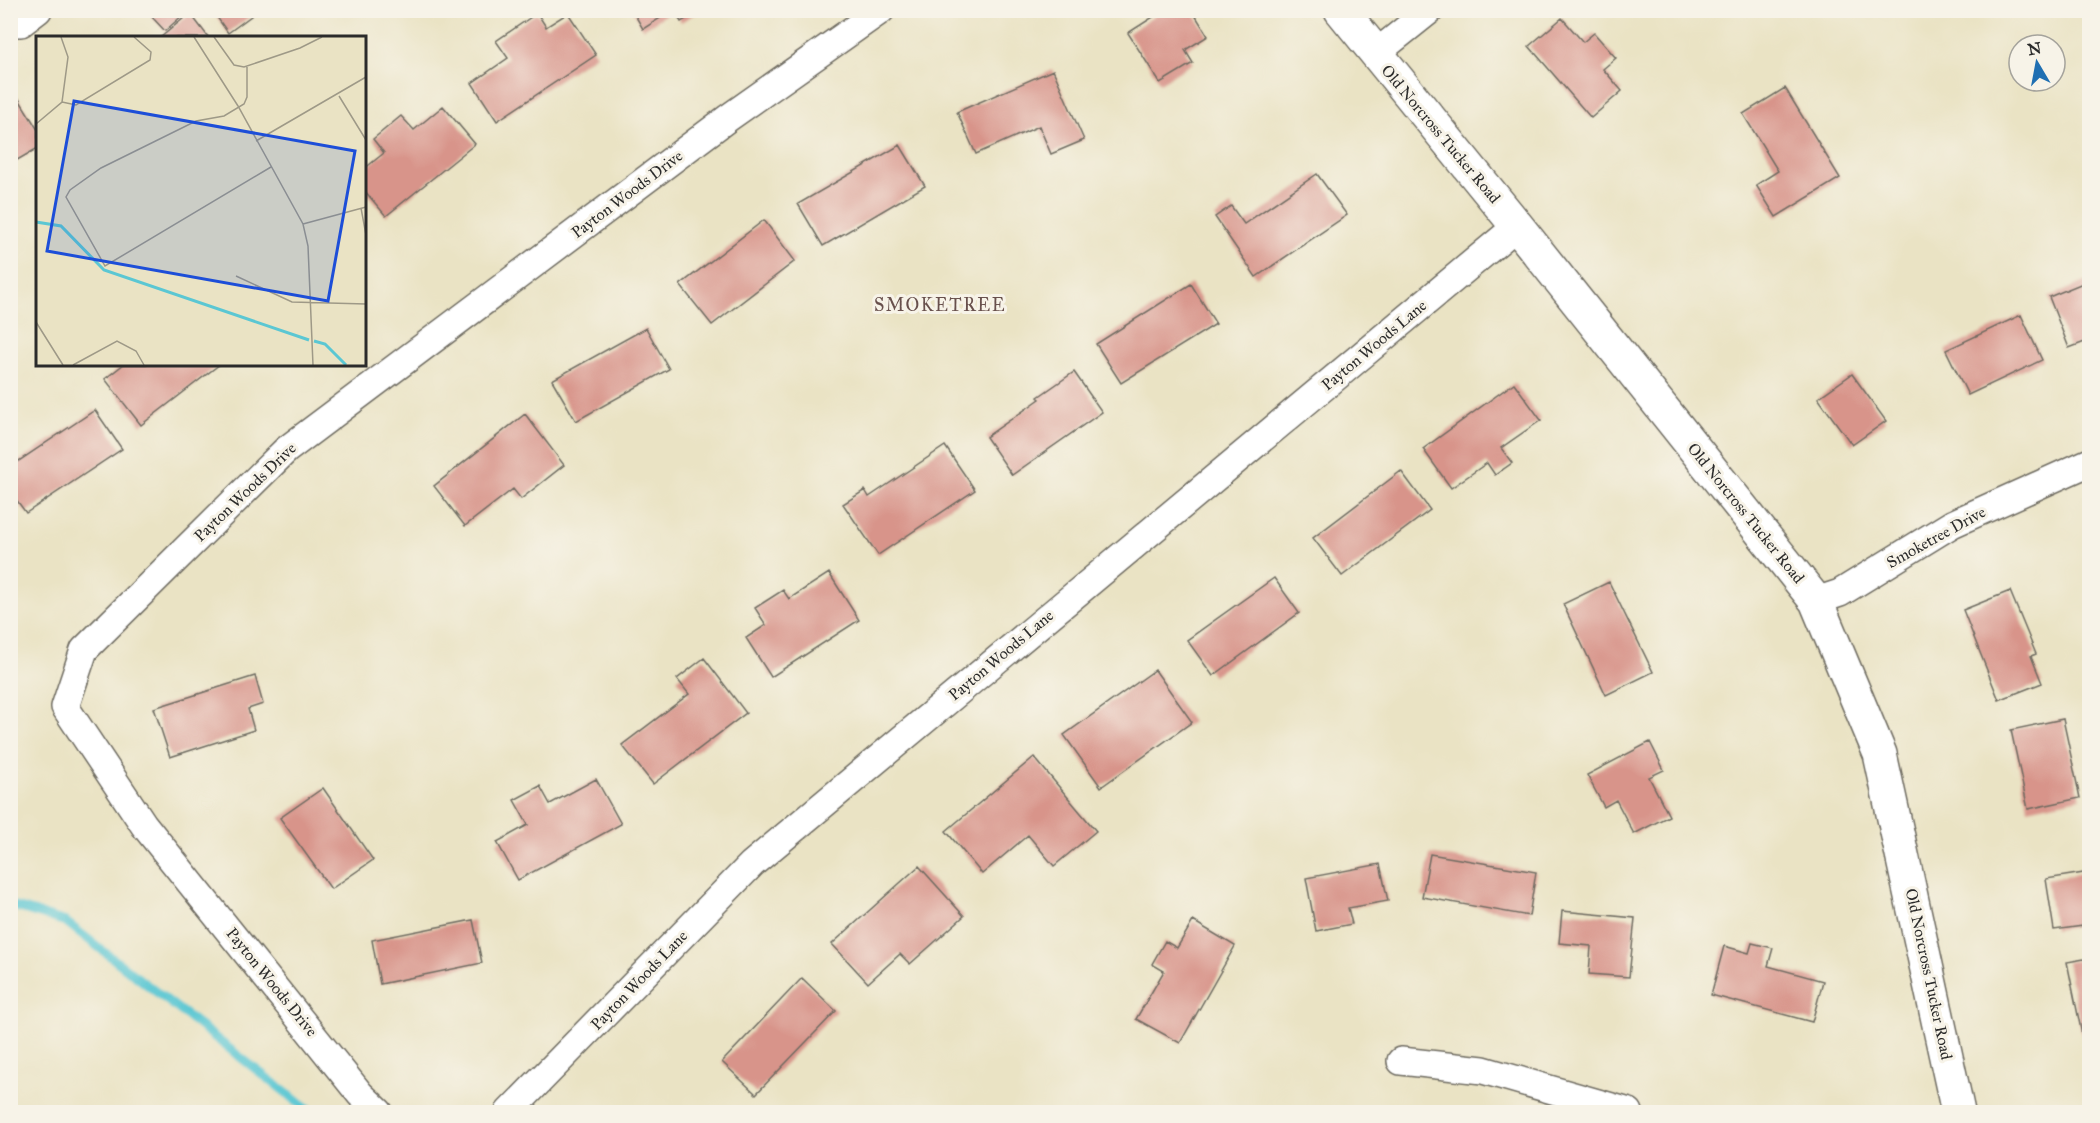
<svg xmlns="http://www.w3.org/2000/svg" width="2100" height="1123" font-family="'IM FELL Great Primer',serif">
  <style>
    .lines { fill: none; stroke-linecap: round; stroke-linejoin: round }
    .stream { stroke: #5bc7d3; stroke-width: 9 }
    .building { fill: #d8948a }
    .street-casing { stroke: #6e6b61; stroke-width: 30 }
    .secondary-casing { stroke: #6e6b61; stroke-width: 36 }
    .street { stroke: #fff; stroke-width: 27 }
    .secondary { stroke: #fff; stroke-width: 33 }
    .labels { text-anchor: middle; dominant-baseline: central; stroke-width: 6; stroke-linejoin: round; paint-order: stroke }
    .street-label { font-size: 16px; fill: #2b2b2b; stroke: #f7f3e8 }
    .neighbourhood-label { font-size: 18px; letter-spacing: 1.5px; fill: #68504c; stroke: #f7f3e8 }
    .inset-river { fill: none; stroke: #5bc7d3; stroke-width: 3 }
    .inset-road { fill: none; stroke: #9e9987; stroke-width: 1.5 }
    .view { fill: #1d4ed8; fill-opacity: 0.15; stroke: #1d4ed8; stroke-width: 3 }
    .inset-edge { fill: none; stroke: #2b2b2b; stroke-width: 3 }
  </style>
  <rect width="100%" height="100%" fill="#f7f3e8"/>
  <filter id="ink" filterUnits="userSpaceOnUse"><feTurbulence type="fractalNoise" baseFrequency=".0167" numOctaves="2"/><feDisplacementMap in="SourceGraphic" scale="12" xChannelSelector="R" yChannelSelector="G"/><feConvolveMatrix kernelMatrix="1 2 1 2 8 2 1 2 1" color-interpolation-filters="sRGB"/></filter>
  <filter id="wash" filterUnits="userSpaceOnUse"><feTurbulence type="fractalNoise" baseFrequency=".008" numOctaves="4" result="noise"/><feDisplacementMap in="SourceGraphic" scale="24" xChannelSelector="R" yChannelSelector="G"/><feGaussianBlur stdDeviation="1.35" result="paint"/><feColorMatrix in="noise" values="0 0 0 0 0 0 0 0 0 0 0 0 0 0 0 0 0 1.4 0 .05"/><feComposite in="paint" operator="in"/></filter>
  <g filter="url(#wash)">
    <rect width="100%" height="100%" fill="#eae3c4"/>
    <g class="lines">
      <path class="stream" d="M10,905l56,17 245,190"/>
    </g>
    <g id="blocks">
      <path class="building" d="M160,10h21l3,4 -19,17 -13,-14z
        M212,10h47l-31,23z
        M632,10h41l-30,19z
        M674,10h27l-20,12z
        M1164,10h28l16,26 -23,14 8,13 -33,20 -32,-50z
        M190,13l19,25h-49z
        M537,13l9,14 22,-14 28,42 -99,66 -25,-38 36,-25 -12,-17z
        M1562,18l21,24 11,-9 22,25 -13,11 19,22 -31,27 -62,-72z
        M1053,70l31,70 -33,14 -12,-28 -63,28 -19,-42z
        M1785,88l55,90 -64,39 -20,-32 22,-14 -35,-57z
        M14,91l24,39v18l-26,15 -2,-3v-67z
        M443,106l32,38 -89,72 -22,-26v-21l20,-16 -11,-14 28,-23 13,14z
        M900,145l25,41 -102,60 -25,-42z
        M1317,174l30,41 -91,62 -41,-60 16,-11 13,18z
        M764,220l31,41 -83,64 -32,-40z
        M2090,280v60l-21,8 -20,-51z
        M1191,284l25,40 -95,59 -25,-39z
        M2021,315l21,45 -74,35 -22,-45z
        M646,328l23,41 -93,52 -24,-41z
        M124,364h96l-79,61 -36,-46z
        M1074,372l28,40 -90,63 -26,-38 54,-38 -2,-2z
        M1852,374l34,47 -34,24 -34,-47z
        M1514,383l27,37 -40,28 11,15 -17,12 -8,-12 -36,25 -28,-39z
        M95,410l27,39 -96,64 -16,-22v-24z
        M525,414l39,51 -43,34 -8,-10 -48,37 -31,-40z
        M945,446l30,44 -97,65 -35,-51 22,-14 4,7z
        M1401,471l29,39 -88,66 -29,-38z
        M829,573l30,47 -88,57 -25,-39 20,-13 -11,-17 28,-18 6,9z
        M1274,578l25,35 -86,63 -26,-36z
        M1609,582l44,90 -47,23 -43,-91z
        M2010,591l26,63 -5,2 11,27 -43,17 -36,-90z
        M704,658l42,55 -93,71 -31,-39 67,-51 -12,-15z
        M1155,670l37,52 -91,65 -37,-52z
        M255,676l8,28 -15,5 6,21 -84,27 -16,-49z
        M2063,719l17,79 -52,11 -17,-79z
        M1650,742l14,28 -15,7 20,39 -35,18 -18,-34 -12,7 -17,-32z
        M1034,757l62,74 -42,35 -26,-31 -46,39 -36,-43z
        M596,779l25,45 -103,56 -21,-38 31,-17 -14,-25 26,-14 10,18z
        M323,788l50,72 -42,29 -51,-71z
        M1430,854l106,18 -7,44 -107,-19z
        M1380,864l8,37 -40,7 4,16 -36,7 -10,-53z
        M919,866l45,50 -54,48 -10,-10 -32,29 -36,-39z
        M2090,872v53l-36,5 -8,-51z
        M1562,911l73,7 -6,59 -40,-3 2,-28 -32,-3z
        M473,920l9,43 -102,21 -8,-44z
        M1193,921l42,25 -55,97 -44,-24 28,-48 -12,-7 13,-23 12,7z
        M1752,943l21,5 -5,18 55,15 -11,41 -101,-27 13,-49 25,7z
        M2090,958v101h-3l-20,-97z
        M802,978l34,33 -80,83 -34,-32z"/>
    </g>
  </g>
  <g filter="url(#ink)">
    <use href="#blocks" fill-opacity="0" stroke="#6e6b61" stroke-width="1.5"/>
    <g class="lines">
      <g class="street-casing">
        <path id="street" d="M10,23h11l17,-13
          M1375,54l55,-44
          M1816,601l24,-8 112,-69 138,-62
          M1401,1061l82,9 146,42
          M379,1112l-19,-18 -216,-269 -79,-118 19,-57 202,-200 442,-332 153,-108
          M509,1112l243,-248 765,-638"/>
      </g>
      <g class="secondary-casing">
        <path id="secondary" d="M1341,10l176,216 299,375 64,153 78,358"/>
      </g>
      <use href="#street" class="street"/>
      <use href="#secondary" class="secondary"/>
    </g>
  </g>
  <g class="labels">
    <g class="street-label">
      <text transform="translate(1441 134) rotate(50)">Old Norcross Tucker Road</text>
      <text transform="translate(627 194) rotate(-37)">Payton Woods Drive</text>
      <text transform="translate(1374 345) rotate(-40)">Payton Woods Lane</text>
      <text transform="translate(245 492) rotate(-44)">Payton Woods Drive</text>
      <text transform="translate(1746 513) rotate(51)">Old Norcross Tucker Road</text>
      <text transform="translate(1936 537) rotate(-29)">Smoketree Drive</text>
      <text transform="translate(1001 655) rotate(-40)">Payton Woods Lane</text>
      <text transform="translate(1929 974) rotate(78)">Old Norcross Tucker Road</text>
      <text transform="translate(639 980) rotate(-46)">Payton Woods Lane</text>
      <text transform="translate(272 982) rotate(51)">Payton Woods Drive</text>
    </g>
    <g class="neighbourhood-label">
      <text x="940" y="305">SMOKETREE</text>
    </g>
  </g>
  <g transform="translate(36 36)">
    <rect width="330" height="330" fill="#eae3c4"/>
    <path class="inset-river" d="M0,186l25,4 43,44 205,70M278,305l11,3 21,21"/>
    <path class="inset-road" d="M158,1l44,69 65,118 5,22 5,119M178,1l20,28 10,2 56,-19 22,-11M211,31v30l-3,7 -20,12 -28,5 -95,47 -31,22 -4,7 39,69 166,-99M303,60l27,44M26,66l14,3 74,-45 1,-8 -17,-15M0,88l26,-22 6,-45 -7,-20M220,105l110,-64M325,172l5,27M267,188l63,-17M200,240l56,26 74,2M0,286l27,43M37,329l44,-24 19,10 8,14"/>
    <path class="view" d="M38,65l281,50 -27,150 -281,-50z"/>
    <rect width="330" height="330" class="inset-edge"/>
  </g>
  <rect width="2100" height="1123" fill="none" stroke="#f7f3e8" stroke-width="36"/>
  <g transform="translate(2037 63) rotate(350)"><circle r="28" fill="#f7f3e8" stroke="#a5a39c" stroke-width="1.5"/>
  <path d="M0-4.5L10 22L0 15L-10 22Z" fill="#1f6fb2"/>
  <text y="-9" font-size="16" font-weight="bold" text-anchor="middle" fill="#2b2b2b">N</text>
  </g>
</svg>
